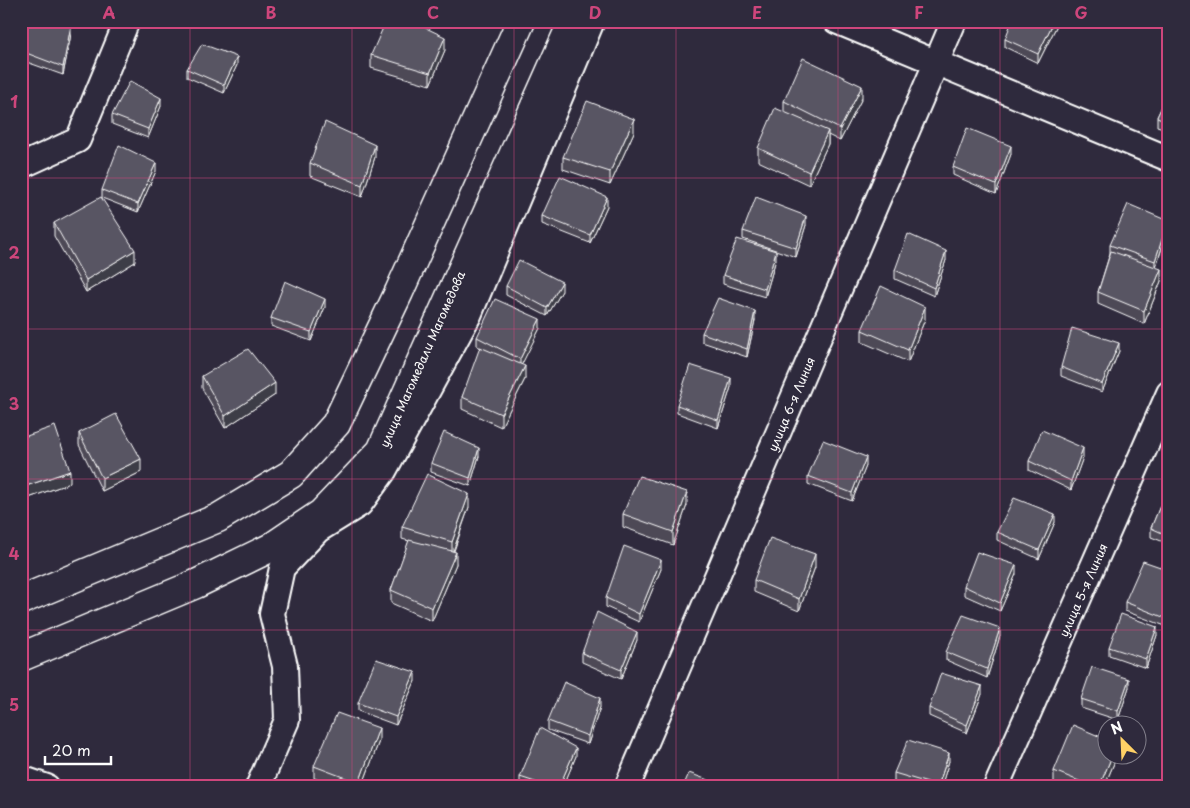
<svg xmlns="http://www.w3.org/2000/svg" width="1190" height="808" font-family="'Playpen Sans',sans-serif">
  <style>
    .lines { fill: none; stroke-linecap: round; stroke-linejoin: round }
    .street-casing { stroke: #fff; stroke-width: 28 }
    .primary-casing { stroke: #fff; stroke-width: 31 }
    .street { stroke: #2f2a3d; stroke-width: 24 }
    .primary { stroke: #2f2a3d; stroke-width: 28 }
    .wall { fill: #4d4956; stroke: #fff }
    .shaded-wall { fill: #3e3c46; stroke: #fff }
    .building { fill: #595564; stroke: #fff }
    .grid { fill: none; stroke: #ce467c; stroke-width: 1; stroke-opacity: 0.55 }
    .labels { text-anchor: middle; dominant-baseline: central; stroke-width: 4; stroke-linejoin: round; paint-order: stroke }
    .street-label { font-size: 12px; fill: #fff; stroke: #2f2a3d }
    .neatline { fill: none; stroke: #ce467c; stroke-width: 2 }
    .grid-label { font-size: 16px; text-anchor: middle; font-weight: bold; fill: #ce467c }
  </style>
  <rect width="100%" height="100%" fill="#2f2a3d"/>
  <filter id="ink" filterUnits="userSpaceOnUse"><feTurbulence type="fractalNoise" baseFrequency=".02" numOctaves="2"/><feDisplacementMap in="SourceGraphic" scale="10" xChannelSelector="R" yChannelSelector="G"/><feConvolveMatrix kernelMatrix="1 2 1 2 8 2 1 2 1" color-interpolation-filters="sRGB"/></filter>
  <g filter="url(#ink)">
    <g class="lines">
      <g class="street-casing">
        <path id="street" d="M836,21l333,138
          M21,166l57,-26 49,-119
          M21,778l26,9
          M258,787l29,-67 -2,-54 -13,-52 10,-46 36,-38 42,-26 24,-33 85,-156 123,-294
          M627,787l327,-766
          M996,787l173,-394"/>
      </g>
      <g class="primary-casing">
        <path id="primary" d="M21,600l197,-82 73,-44 45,-50 63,-132 122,-271
          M21,657l175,-73 74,-36 52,-35 59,-62 192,-430"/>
      </g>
      <use href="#street" class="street"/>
      <use href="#primary" class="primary"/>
    </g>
    <path class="wall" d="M1059,21l-21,42 -33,-16v-8z
      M21,32l50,2 -8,41 -42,-15z
      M445,50l-15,35 -59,-17v-13z
      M237,65l-13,28 -37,-16v-8z
      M1169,91v39l-12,-4v-9z
      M862,98l-22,43 -12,-6v9l-19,41 -51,-24v-13l26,-36v-11z
      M161,106l-13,32 -36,-14v-9z
      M634,132l-24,53 -47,-16v-12z
      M1011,154l-15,40 -43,-19v-8z
      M375,157l-13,40 -52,-21v-13z
      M156,171l-18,41 -36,-14v-8z
      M607,206l-17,37 -48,-19v-8z
      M54,223l81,39 -49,30 -32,-56z
      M806,225l-10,32 -53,-18v-8z
      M1168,229l-12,38 5,14 -17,43 -46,-20v-12l12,-39v-8z
      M776,259l-11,38 -42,-13v-9z
      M946,260l-12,36 -39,-17v-9z
      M506,286l56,5 -15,25 -41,-21z
      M325,307l-14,34 -40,-15v-8z
      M925,319l-17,43 -46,-20v-12z
      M755,320l-8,37 -45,-15v-9z
      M540,328l-19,37 4,14 -24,48 -39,-18v-12l22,-48 -7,-3v-9z
      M1119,351l-17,41 -41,-16v-9z
      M202,376l73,19 -50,33 -23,-40z
      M731,387l-13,41 -41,-15v-8z
      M79,433l62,39 -39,19 -23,-46z
      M21,438l49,45 -47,17 -2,-6z
      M479,456l-9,30 -39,-14v-9z
      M1083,457l-12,33 -42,-20v-9z
      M866,466l-14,35 -44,-17v-8z
      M1169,484v60l-18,-7v-9z
      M687,505l-14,40 -50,-18v-13z
      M469,507l-15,44 2,13 -24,57 -41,-18v-13l18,-49 -7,-2v-12z
      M1055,522l-16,37 -42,-19v-8z
      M815,567l-16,44 -45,-19v-12z
      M661,569l-22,53 -33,-15v-9z
      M1169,570l-1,57 -43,-16v-9z
      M1016,574l-16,37 -36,-16v-9z
      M1157,635l-11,33 -37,-13v-8z
      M1000,636l-13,42 -41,-18v-8z
      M637,640l-16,39 -39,-17v-9z
      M415,681l-19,44 -38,-14v-8z
      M1129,687l-11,33 -37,-12v-9z
      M982,694l-15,39 -38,-17v-8z
      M600,707l-12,37 -40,-14v-9z
      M379,741l-17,46h-25l-23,-9v-12z
      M576,756l-13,31h-40l-3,-1v-9z
      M1117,756l-13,31h-41l-9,-4v-12z
      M949,761l-8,26h-30l-17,-5v-9z"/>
    <path class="shaded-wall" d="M1054,21h5l-21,42v-9z
      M71,25v9l-8,41v-8z
      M445,37v13l-15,35v-12z
      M237,57v8l-13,28v-8z
      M862,86v12l-22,43v-12z
      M161,98v8l-13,32v-9z
      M634,119v13l-24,53v-13z
      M828,131v13l-19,41v-13z
      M375,145v12l-13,40v-12z
      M1011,146v8l-15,40v-9z
      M156,163v8l-18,41v-8z
      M607,197v9l-17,37v-8z
      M806,216v9l-10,32v-9z
      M1168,221v8l-13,40v-8z
      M135,250v12l-49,30v-12z
      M776,251v8l-11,38v-8z
      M946,251v9l-12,36v-8z
      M1161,269v12l-17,43v-13z
      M562,282v9l-15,25v-8z
      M325,299v8l-14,34v-9z
      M925,307v12l-17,43v-12z
      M755,311v9l-8,37v-8z
      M540,319v9l-20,40v-9z
      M1119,343v8l-17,41v-8z
      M525,366v13l-24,48v-13z
      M731,378v9l-13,41v-8z
      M275,383v12l-50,33v-12z
      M479,448v8l-9,30v-8z
      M1083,448v9l-12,33v-9z
      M866,457v9l-14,35v-8z
      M141,459v13l-39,19v-13z
      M70,471v12l-47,17v-13z
      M687,492v13l-14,40v-13z
      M469,494v13l-17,47v-12z
      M1055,514v8l-16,37v-9z
      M456,552v12l-24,57v-13z
      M815,554v13l-16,44v-12z
      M661,560v9l-22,53v-8z
      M1016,565v9l-16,37v-8z
      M1157,627v8l-11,33v-9z
      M1000,628v8l-13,42v-9z
      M637,632v8l-16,39v-9z
      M415,672v9l-19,44v-8z
      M1129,679v8l-11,33v-9z
      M982,686v8l-15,39v-8z
      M600,698v9l-12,37v-8z
      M379,728v13l-17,46h-3v-4z
      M576,748v8l-13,31h-4z
      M949,753v8l-8,26h-3z
      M1112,756h5l-13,31h-5z"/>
    <path class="building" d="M24,21h40l7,4 -8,42 -42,-16v-19z
      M386,21h25l34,16 -15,36 -59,-18z
      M1012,21h42l-16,33 -33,-15z
      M202,44l35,13 -13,28 -37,-16z
      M803,58l59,28 -22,43 -56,-28z
      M130,81l31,17 -13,31 -36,-14z
      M1169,91v31l-12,-5z
      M587,101l47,18 -24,53 -47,-15z
      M775,108l53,23 -19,41 -51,-24z
      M325,122l50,23 -13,40 -52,-22z
      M967,128l44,18 -15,39 -43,-18z
      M119,145l37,18 -18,41 -36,-14z
      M560,176l47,21 -17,38 -48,-19z
      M101,197l34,53 -49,30 -32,-57z
      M756,197l50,19 -10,32 -53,-17z
      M1128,204l40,17 -13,40 -45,-16z
      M908,234l38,17 -12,37 -39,-18z
      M737,239l39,12 -11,38 -42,-14z
      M1111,251l50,18 -17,42 -46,-19z
      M519,260l43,22 -15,26 -41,-22z
      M285,281l40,18 -14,33 -40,-14z
      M881,286l44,21 -17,43 -46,-20z
      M718,298l37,13 -8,38 -45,-16z
      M495,299l45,20 -20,40 -43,-22z
      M1072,328l47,15 -17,41 -41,-17z
      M480,347l45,19 -24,48 -39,-17z
      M248,349l27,34 -50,33 -23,-40z
      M690,365l41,13 -13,42 -41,-15z
      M116,414l25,45 -39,19 -23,-45z
      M55,426l15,45 -47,16 -2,-5v-44z
      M1042,430l41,18 -12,33 -42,-20z
      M444,432l35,16 -9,30 -39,-15z
      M823,440l43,17 -14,36 -44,-17z
      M427,474l42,20 -17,48 -50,-15z
      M639,476l48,16 -14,40 -50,-18z
      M1169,484v52l-18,-8z
      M1014,498l41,16 -16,36 -42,-18z
      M770,538l45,16 -16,45 -45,-19z
      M409,540l47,12 -24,56 -41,-18z
      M624,546l37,14 -22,54 -33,-16z
      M977,552l39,13 -16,38 -36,-17z
      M1143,561l26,9v46l-1,3 -43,-17z
      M597,612l40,20 -16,38 -39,-17z
      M1121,614l36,13 -11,32 -37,-12z
      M963,615l37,13 -13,41 -41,-17z
      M376,659l39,13 -19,45 -38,-14z
      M1092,667l37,12 -11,32 -37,-12z
      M941,673l41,13 -15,39 -38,-17z
      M564,682l36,16 -12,38 -40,-15z
      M337,713l42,15 -20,55 -45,-17z
      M1073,725l35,15v16h4l-13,31h-5l-40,-16z
      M540,728l36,20 -17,39h-9l-30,-10z
      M908,740l41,13 -11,33 -44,-13z
      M689,773l38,14h-44z"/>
  </g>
  <path class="grid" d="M190,21v766M352,21v766M514,21v766M676,21v766M838,21v766M1000,21v766M21,178h1148M21,329h1148M21,479h1148M21,630h1148"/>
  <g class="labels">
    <g class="street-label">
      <text transform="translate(422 359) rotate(-66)">улица Магомедали Магомедова</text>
      <text transform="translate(791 404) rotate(-67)">улица 6-я Линия</text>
      <text transform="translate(1083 590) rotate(-66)">улица 5-я Линия</text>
    </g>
  </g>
  <rect width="1190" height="808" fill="none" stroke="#2f2a3d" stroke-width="55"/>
  <g transform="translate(1122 740) rotate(336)"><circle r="24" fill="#2f2a3d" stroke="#827f8b"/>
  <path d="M0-4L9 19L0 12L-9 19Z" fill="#ffd166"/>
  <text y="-8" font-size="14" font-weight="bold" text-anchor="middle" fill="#ffffff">N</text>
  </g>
  <path d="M45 756v8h66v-8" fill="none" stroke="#ffffff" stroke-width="2.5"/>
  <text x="52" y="756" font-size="15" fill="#ffffff" stroke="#2f2a3d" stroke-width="4" paint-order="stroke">20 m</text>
  <rect x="28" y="28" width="1134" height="752" class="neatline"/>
  <g class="grid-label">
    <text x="109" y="19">A</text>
    <text x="271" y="19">B</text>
    <text x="433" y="19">C</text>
    <text x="595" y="19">D</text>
    <text x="757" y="19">E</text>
    <text x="919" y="19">F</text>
    <text x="1081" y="19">G</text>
    <text x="14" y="108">1</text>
    <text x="14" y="259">2</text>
    <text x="14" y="410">3</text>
    <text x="14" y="560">4</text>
    <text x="14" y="711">5</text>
  </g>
</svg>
